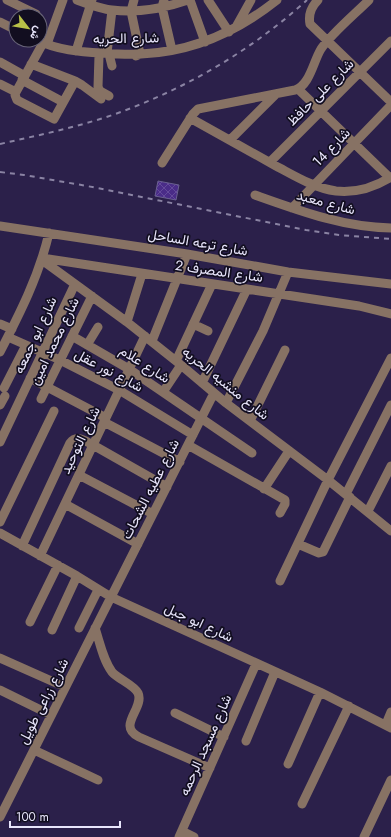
<svg xmlns="http://www.w3.org/2000/svg" width="391" height="837" font-family="Jost,Vazirmatn,sans-serif">
  <style>
    .building { fill: url(#building-cross-hatch); stroke: #6a6090 }
    .lines { fill: none; stroke-linecap: round; stroke-linejoin: round }
    .minor { stroke: #877264; stroke-width: 9 }
    .rail { stroke: #8a83a3; stroke-width: 2; stroke-dasharray: 5 5; stroke-linecap: butt }
    .labels { text-anchor: middle; dominant-baseline: central; stroke-width: 3.5; stroke-linejoin: round; paint-order: stroke }
    .street-label { font-size: 14px; fill: #e8e5fb; stroke: #120e20 }
  </style>
  <defs>
    <pattern id="building-cross-hatch" width="8" height="8" patternUnits="userSpaceOnUse"><rect width="8" height="8" fill="#4a2c88"/><path d="M0 0l8 8M0 8l8-8" fill="none" stroke="#644a9a"/></pattern>
  </defs>
  <rect width="100%" height="100%" fill="#2b204a"/>
  <path class="building" d="M158,181l21,4 -3,15 -21,-4z"/>
  <g class="lines">
    <path class="minor" d="M7,0l29,14
      M77,0c11,4 24,9 35,10 25,3 53,-2 76,-10
      M134,0l-3,11 9,43 -4,2
      M164,0l-2,7 10,43
      M190,0l15,42
      M208,0l21,32
      M318,0c-7,7 -10,14 -8,24l81,78
      M0,22l16,8
      M236,27l15,-27
      M37,40c20,10 43,12 65,13 13,1 26,2 39,1 51,-2 97,-23 136,-54
      M47,44l16,-44
      M76,51l16,-51
      M107,53l5,-43
      M99,56l-1,31 2,4 9,5
      M110,58l2,8
      M0,62l25,14
      M31,64l44,17 7,4 19,14
      M22,80l41,22
      M0,84l16,8
      M298,89l92,89
      M16,92l-1,3 2,5 37,19 21,-38
      M16,92l27,-49
      M190,118c29,16 57,32 86,48 19,10 38,22 60,25 19,2 39,-4 55,-14
      M230,140l46,-46
      M270,162l121,-121
      M162,163l31,-49 5,-5 97,-19c15,-5 18,-28 26,-41 10,-15 34,-35 48,-49
      M255,195c45,16 88,32 136,33
      M292,208l99,-103
      M0,226l187,28 101,18 103,12
      M42,258l317,48 32,8
      M42,260l85,62 54,43 45,38 102,77 63,51
      M127,322l15,-48
      M0,324l12,5
      M193,324l15,7
      M72,336l57,33 123,84
      M8,337l52,23 59,30 74,45
      M152,341l35,-87
      M87,345l11,-18
      M0,352c20,-39 39,-76 49,-119
      M176,361l36,-77
      M30,378l76,40
      M202,383l45,-94
      M4,388l22,-43
      M163,392l18,-27
      M41,399l51,-103
      M226,403l37,-72 25,-59
      M0,405l5,-9
      M250,421l35,-71
      M104,422l76,40
      M0,442l75,-158
      M188,445l97,55v4l-5,9
      M79,475l74,39
      M264,489l25,-38
      M346,494l45,-89
      M65,504l73,40
      M368,511l23,-45
      M0,522l54,-111
      M0,533l77,43 34,21 209,95 71,36
      M298,544l21,9 4,-1 27,-55
      M22,546l48,-103c7,-9 15,-2 23,2l74,42
      M40,556l105,-220
      M280,581l48,-101 63,-122
      M30,622l28,-57
      M79,628l19,-38
      M95,628c5,15 8,32 17,44 6,7 22,13 26,21 7,15 -22,33 1,44l71,31
      M52,630l25,-54
      M0,658l65,29
      M0,690l51,25
      M175,713l49,24
      M386,724l5,-12
      M246,741l29,-69
      M34,750l64,30
      M288,764l32,-72
      M302,804l47,-98
      M0,817l214,-424
      M182,831l12,6
      M179,837l77,-173
      M364,837l27,-57"/>
    <path class="rail" d="M0,144c39,-9 79,-17 118,-31 69,-25 134,-63 189,-113
      M0,172l24,3 63,11 219,44 33,5 52,4"/>
  </g>
  <g class="labels">
    <g class="street-label">
      <text transform="translate(126 38) rotate(-1)">شارع الحريه</text>
      <text transform="translate(320 92) rotate(-45)">شارع على حافظ</text>
      <text transform="translate(331 147) rotate(-46)">شارع 14</text>
      <text transform="translate(326 202) rotate(15)">شارع معبد</text>
      <text transform="translate(198 242) rotate(10)">شارع ترعه الساحل</text>
      <text transform="translate(219 271) rotate(8)">شارع المصرف 2</text>
      <text transform="translate(35 335) rotate(-65)">شارع ابو جمعه</text>
      <text transform="translate(54 341) rotate(-64)">شارع محمد امين</text>
      <text transform="translate(145 364) rotate(33)">شارع علام</text>
      <text transform="translate(109 370) rotate(28)">شارع نور عقل</text>
      <text transform="translate(226 383) rotate(39)">شارع منشيه الحريه</text>
      <text transform="translate(80 440) rotate(-64)">شارع التوحيد</text>
      <text transform="translate(150 489) rotate(-63)">شارع عطيه الشحات</text>
      <text transform="translate(199 622) rotate(25)">شارع ابو جبل</text>
      <text transform="translate(43 701) rotate(-63)">شارع زراعى طويل</text>
      <text transform="translate(205 745) rotate(-66)">شارع مسجد الرحمه</text>
    </g>
  </g>
  <g transform="translate(28 28) rotate(121)"><circle r="19" fill="#120e20" stroke="#686478"/>
  <path d="M0-3L7 15L0 10L-7 15Z" fill="#b8c147"/>
  <text y="-6" font-size="11" font-weight="bold" text-anchor="middle" fill="#e8e5fb">ش</text>
  </g>
  <path d="M10 821v6h110v-6" fill="none" stroke="#e8e5fb" stroke-width="2"/>
  <text x="16" y="821" font-size="12" fill="#e8e5fb" stroke="#120e20" stroke-width="3" paint-order="stroke">100 m</text>
</svg>
